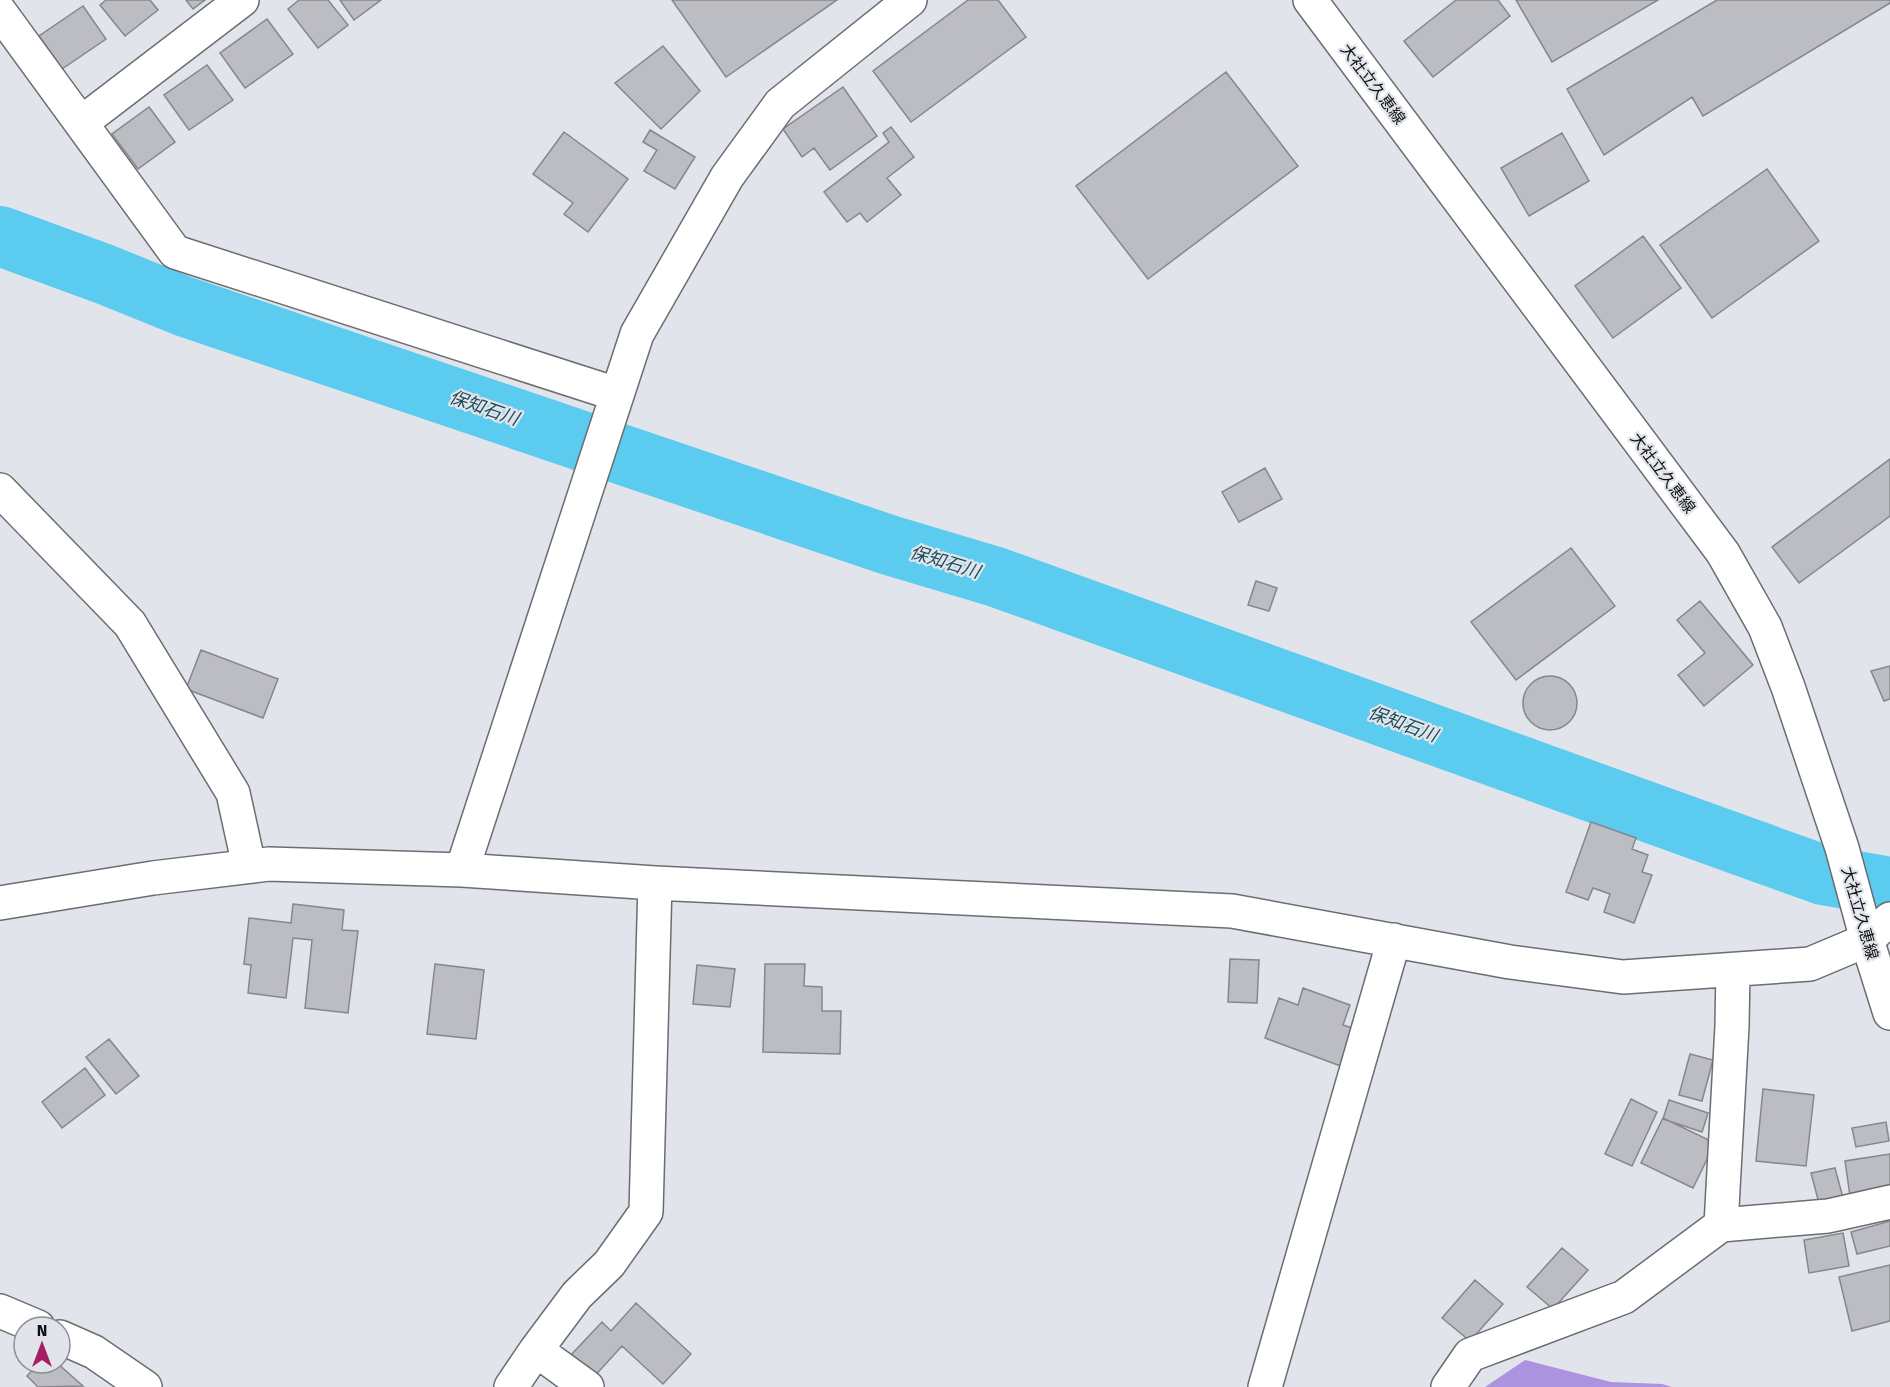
<svg xmlns="http://www.w3.org/2000/svg" width="1890" height="1387" font-family="'Fira Sans','Noto Sans JP',sans-serif">
  <style>
    .forest { fill: #ac93e0 }
    .lines { fill: none; stroke-linecap: round; stroke-linejoin: round }
    .river { stroke: #5bcbef; stroke-width: 60 }
    .building { fill: #bcbdc3; stroke: #86868c; stroke-width: 1.5 }
    .minor-casing { stroke: #6a6d72; stroke-width: 36 }
    .major-casing { stroke: #6a6d72; stroke-width: 36 }
    .minor { stroke: #fff; stroke-width: 33 }
    .major { stroke: #fff; stroke-width: 33 }
    .labels { text-anchor: middle; dominant-baseline: central; stroke-width: 4.5; stroke-linejoin: round; paint-order: stroke }
    .street-label { font-size: 16px; fill: #0e0f11; stroke: #e1e4ea }
    .water-label { font-size: 18px; font-style: italic; fill: #1c4c5b; stroke: #e1e4ea }
  </style>
  <rect width="100%" height="100%" fill="#e1e4ea"/>
  <path class="forest" d="M1525,1360l86,22 51,2 10,3h-187z"/>
  <g class="lines">
    <path class="river" d="M0,236l104,38 79,32 706,239 107,32 827,298 67,12"/>
  </g>
  <path class="building" d="M106,0h44l8,10 -33,26 -25,-31z
    M186,0h19l-12,9z
    M299,0h29l20,25 -30,23 -30,-39z
    M340,0h41l-27,20z
    M672,0h165l-111,77z
    M968,0h30l28,37 -115,85 -38,-51z
    M1456,0h42l12,16 -77,61 -29,-36z
    M1516,0h142l-106,62z
    M1717,0h173v3l-187,113 -11,-19 -88,58 -37,-66z
    M83,6l23,33 -44,30 -23,-33z
    M267,19l26,35 -48,34 -25,-35z
    M663,46l37,45 -39,38 -46,-46z
    M207,65l26,35 -44,30 -25,-35z
    M1226,72l72,94 -150,113 -72,-93z
    M843,87l34,49 -47,34 -16,-22 -12,9 -19,-28z
    M149,107l26,35 -37,27 -26,-35z
    M891,127l23,30 -27,21 14,17 -34,27 -7,-9 -13,9 -23,-30 65,-50 -6,-9z
    M650,130l45,27 -20,32 -31,-18 13,-21 -14,-8z
    M564,132l64,47 -40,53 -24,-18 9,-11 -40,-29z
    M1562,133l27,48 -60,35 -28,-48z
    M1767,169l52,72 -107,77 -52,-73z
    M1643,236l38,52 -68,50 -38,-52z
    M1890,459v57l-91,67 -27,-36z
    M1265,468l17,31 -43,23 -17,-30z
    M1571,548l44,58 -99,74 -45,-58z
    M1256,581l21,7 -8,23 -21,-6z
    M1700,601l53,64 -49,41 -26,-31 27,-22 -28,-33z
    M201,650l77,29 -15,39 -77,-29z
    M1890,666v33l-6,2 -13,-30z
    M1523 703a27 27 0 1 1 54 0a27 27 0 1 1-54 0Z
    M1591,822l45,16 -4,11 16,6 -6,17 10,3 -18,48 -30,-11 6,-18 -17,-6 -5,12 -22,-8z
    M293,904l51,6 -2,20 16,1 -10,82 -43,-5 7,-68 -19,-2 -7,60 -38,-5 3,-28 -7,-1 5,-46 42,5z
    M1230,959l29,1 -2,43 -29,-1z
    M435,964l49,6 -8,69 -49,-5z
    M765,964h40l-1,22 18,1v24h19l-1,43 -77,-2z
    M697,965l38,4 -5,38 -37,-3z
    M1303,988l47,17 -7,20 16,5 -13,38 -81,-30 14,-40 19,7z
    M109,1039l30,37 -23,18 -30,-37z
    M1690,1054l23,6 -11,41 -23,-6z
    M85,1068l20,27 -43,33 -20,-26z
    M1763,1089l51,6 -8,71 -50,-5z
    M1631,1099l26,13 -25,54 -27,-12z
    M1669,1100l39,13 -6,19 -39,-13z
    M1663,1118l52,25 -22,45 -52,-25z
    M1886,1122l3,19 -33,6 -4,-19z
    M1890,1154v35l-40,7 -5,-35z
    M1835,1168l8,30 -24,5 -8,-30z
    M1890,1221v25l-33,8 -6,-22z
    M1843,1233l6,33 -40,7 -5,-33z
    M1562,1248l26,22 -35,39 -26,-22z
    M1890,1265v56l-38,10 -13,-54z
    M1475,1280l28,24 -33,37 -28,-23z
    M636,1303l55,51 -28,30 -41,-38 -30,33 -23,-22 33,-35 9,9z
    M39,1363h18l26,23 -45,1 -11,-11z"/>
  <g class="lines">
    <g class="minor-casing">
      <path id="minor" d="M0,12l175,240 441,142
        M81,123l161,-123
        M0,490l130,134 103,169 16,73
        M462,870l175,-536 90,-157 53,-73 130,-104
        M0,903l153,-25 116,-14 193,6 193,13 577,28 278,51 113,15 187,-13 57,-24 23,-21
        M1721,1225l107,-9 62,-14
        M0,1311l38,16
        M60,1337l34,15 51,35
        M536,1350l51,37
        M511,1387l25,-37 41,-55 32,-31 37,-52 9,-329
        M1265,1387l129,-447
        M1448,1387l22,-32 154,-58 97,-72 11,-199 1,-56"/>
    </g>
    <g class="major-casing">
      <path id="major" d="M1310,0l413,553 42,74 23,60 54,161 25,92 23,73"/>
    </g>
    <use href="#minor" class="minor"/>
    <use href="#major" class="major"/>
  </g>
  <g class="labels">
    <g class="street-label">
      <text transform="translate(1373 84) rotate(53)">大社立久恵線</text>
      <text transform="translate(1663 473) rotate(53)">大社立久恵線</text>
      <text transform="translate(1860 913) rotate(74)">大社立久恵線</text>
    </g>
    <g class="water-label">
      <text transform="translate(484 408) rotate(19)">保知石川</text>
      <text transform="translate(945 562) rotate(17)">保知石川</text>
      <text transform="translate(1403 724) rotate(20)">保知石川</text>
    </g>
  </g>
  <g transform="translate(42 1345)"><circle r="28" fill="#e1e4ea" stroke="#8d8f93" stroke-width="1.5"/>
  <path d="M0-4.5L10 22L0 15L-10 22Z" fill="#a61d63"/>
  <text y="-9" font-size="16" font-weight="bold" text-anchor="middle" fill="#0e0f11">N</text>
  </g>
</svg>
